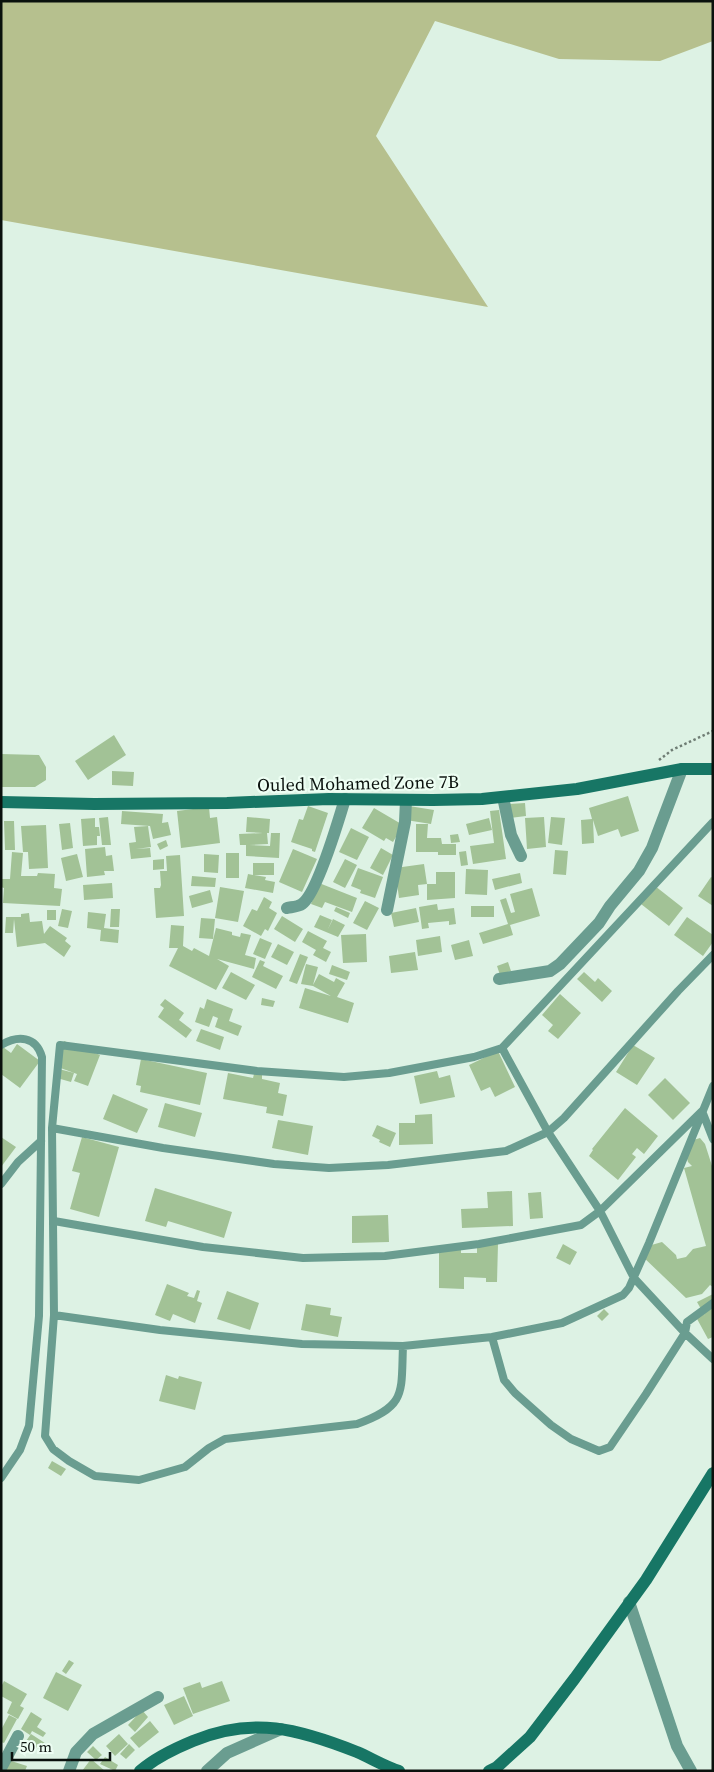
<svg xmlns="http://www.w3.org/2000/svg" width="714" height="1772" font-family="'Source Serif 4',serif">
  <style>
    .forest { fill: #b6c08e }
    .building { fill: #a2c296 }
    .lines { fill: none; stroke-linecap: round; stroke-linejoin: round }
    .path { stroke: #6f7d74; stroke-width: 2.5; stroke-dasharray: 2.5 2.5; stroke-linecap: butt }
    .service { stroke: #6a9d90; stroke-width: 8 }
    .minor { stroke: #6a9d90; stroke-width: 12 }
    .secondary { stroke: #177665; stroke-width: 12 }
    .labels { text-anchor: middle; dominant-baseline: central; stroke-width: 4.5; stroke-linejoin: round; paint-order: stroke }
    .street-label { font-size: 18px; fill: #0a110d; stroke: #edfef3 }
  </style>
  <rect width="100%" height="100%" fill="#ddf2e4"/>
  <path class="forest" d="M1,1h712v40l-53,20 -101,-2 -124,-38 -59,115 112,171 -487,-87z"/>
  <path class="building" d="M114,735l12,20 -38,25 -13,-19z
    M1,754l38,1 7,12v13l-11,7h-34z
    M112,771l22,1 -1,14 -21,-1z
    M628,796l11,35 -18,6 -3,-8 -20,7 -5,-16 1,23 -12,1 -1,-24 11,-1 -3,-11z
    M525,803l1,13 -16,2 -1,-14z
    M308,806l20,7 -13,39 -3,-1v-2l-21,-7 8,-23 4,1z
    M409,806l25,4 -3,14 -25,-4z
    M209,807l1,11 7,-1 3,26 -39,5 -4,-37z
    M374,808l29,17 -10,17 -7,-4 -2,3 -22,-13z
    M499,810l7,49 -33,5 -3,-18 24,-3 -4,-32z
    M122,811l41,3 -1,9 6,-1 3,13 -18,4 -3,-13 -29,-2z
    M108,817l3,28h-9l-3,-27z
    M247,817l23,2 -1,14h-2l1,11 -19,1 21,1 1,-13h9l-1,25 -33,-2v-11h-6l-1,-11 24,-1 -17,-1z
    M544,817l2,30 -19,2 -2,-31z
    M551,817l14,1 -3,27 -14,-2z
    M95,818v9h4l1,9h-3v9l-14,1 -2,-27z
    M489,818l3,12 -23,5 -3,-11z
    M4,821h10l1,29h-10z
    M70,823l3,25 -11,2 -3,-26z
    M416,824h12l-1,14h14l1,6h14v11h-18v-3h-22z
    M46,825l2,43 -19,1 -1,-17h-5l-2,-26z
    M148,826l3,21 -15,2 14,-1 1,9 -20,2 -2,-16 7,-1 -2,-15z
    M351,828l18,9 -12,23 -18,-8z
    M458,834l2,8 -9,1 -1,-8z
    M166,840l2,6 -8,4 -3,-6z
    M105,847l1,9 6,-1 2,16h-10l1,4 -18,2 -2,-28z
    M381,848l12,7 -10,20 -13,-7z
    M293,849l24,10 -15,33 -23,-10z
    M555,850l13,1 -2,24 -13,-1z
    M466,851l2,14 -7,1 -2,-14z
    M12,852l11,1 -2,23h16l1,-3 17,1 -1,14 8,1 -2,17 -57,-3 1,-15 -3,-1v-8h9z
    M226,853h13v25h-13z
    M77,854l6,23 -17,4 -5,-23z
    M204,854l15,1 -1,18 -14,-1z
    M180,855l4,61 -28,2 -2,-30h6l1,-3 -1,-14h7l-1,-15z
    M164,859v10l-11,1v-10z
    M345,859l12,6 -12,23 -12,-6z
    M253,863h21v12h-20l12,2 -1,3 10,2 -2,11 -28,-5 3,-14 5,1z
    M424,864l3,20h9v-12h19v26l-28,2v-16l-9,1 1,10 -20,3 -4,-30z
    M358,868l25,9 -8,21 -15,-5 1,-3 -10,-4z
    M466,869l22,1 -1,25 -22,-1z
    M520,873l2,10 -27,7 -3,-11z
    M192,876l24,2 -1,9 -24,-1z
    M711,877l2,1v28l-15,-10z
    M112,883l1,15 -29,2 -1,-15z
    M319,883l38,15 -5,14 -27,-10 -3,6 -11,-4z
    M655,886l28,22 -14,18 -28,-22z
    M220,887l24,4 -6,31 -23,-4z
    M532,888l8,28 -30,9 3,10 -30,9 -4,-11 29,-9 -8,-24 6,-2 5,15 4,-1 -5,-18z
    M210,890l3,12 -21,6 -3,-12z
    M264,897l8,5 -3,6 8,5 -9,18 -3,-2 -4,7 -18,-10 9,-17 5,2z
    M365,901l14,7 -12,22 -14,-7z
    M437,904l1,6 16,-2 2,16 -7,1v-4l-21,2 1,5 -7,1 -3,-22z
    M471,906h23v11h-23z
    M336,907l14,6 -2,5 -14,-7z
    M416,908l3,14 -25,5 -3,-14z
    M62,909l10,2 -4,17 -10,-2z
    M111,909h9l-1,18h-9z
    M47,910h9v10h-9z
    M88,912l18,2 -2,14 15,2 -1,13 -18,-2 1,-11 -14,-2z
    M29,913l1,9 12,-1 2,13 6,-8 17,12 -2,3 6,5 -7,11 -19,-14 -28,4 -3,-28 -1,14h-8l1,-16h15v-3z
    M320,915l12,5 -4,9 5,-10 12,6 -7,12 -24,-10z
    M282,916l21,13 -8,13 -21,-13z
    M687,917l26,18v7l-10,14 -29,-21z
    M201,918l14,1 -2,20 -14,-1z
    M171,925l13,1 -1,20 9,5 2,-3 15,8 7,-28 16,4v3l8,2 1,-4 10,2 -6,20 11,3 -2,11 -37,-10 12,7 -13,24 -47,-24 9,-18h-9z
    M308,931l19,10 -4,7 8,4 -5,10 -13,-7 3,-5 -14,-8z
    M366,934l1,28 -24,1 -2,-28z
    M440,936l2,16 -24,4 -2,-16z
    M260,938l12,5 -7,16 -12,-5z
    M469,940l4,16 -18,4 -4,-15z
    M278,944l16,8 -7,13 -16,-8z
    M415,952l3,18 -27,3 -2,-17z
    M300,954l8,3 -11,27 -8,-3z
    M260,960l5,2 -2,4 20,10 -7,13 -24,-12z
    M508,962l3,9 -11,4 -3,-9z
    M306,964l12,3 -5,18 6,-11 15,8 2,-4 9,5 -8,14 17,6 -6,20 -49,-15 6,-20 26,8 -18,-10 -12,-2z
    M332,965l18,7 -3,8 -18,-6z
    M231,972l24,13 -9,15 -24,-12z
    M584,972l11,10 3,-4 14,13 -10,11 -25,-23z
    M560,994l21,19 -23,26 -10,-8 5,-6 -11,-10z
    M262,998l13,3 -2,6 -12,-2z
    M165,999l19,14 -5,7 13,10 -6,8 -28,-21 6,-9 -4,-3z
    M207,999l26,10 -4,12 13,5 -4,10 -23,-9 3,-9 -5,-2 -4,11 -14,-5 5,-15 4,2z
    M201,1029l23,8 -4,13 -24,-9z
    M64,1041l36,14 -12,31 -14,-5 3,-7 -22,-8z
    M17,1044l23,17 -20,27 -19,-14v-25l2,-2 8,6z
    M633,1045l22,13 -18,27 -21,-13z
    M498,1051l17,36 -20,10 -5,-10 -9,4 -12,-26z
    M141,1059l66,14 -7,32 -60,-13 1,-6 -5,-1z
    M59,1069l15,4 -3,9 -14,-4z
    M437,1071l2,7 11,-3 5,22 -35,7 -6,-28z
    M228,1073l25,5 1,-4 8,1v4l18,4 -2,10 9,2 -4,21 -17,-3 1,-6 -44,-8z
    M665,1078l25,25 -17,17 -25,-25z
    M113,1094l35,15 -11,24 -34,-14z
    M165,1103l37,10 -7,24 -37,-10z
    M625,1108l33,28 -14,18 -7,-6 -5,6 4,3 -18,23 -29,-24 4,-6 -1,-1z
    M432,1114l1,30 -34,1v-22h16v-8z
    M278,1120l35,6 -5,29 -36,-7z
    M377,1125l19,8 -6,14 -11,-5 1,-2 -8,-4z
    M1,1137l15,10 -15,20z
    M82,1137l37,10 -20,70 -29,-8 10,-36 -8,-2z
    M700,1138l5,6 8,25v118l-3,-2 -8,9 -16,4 -46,-44 8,-8 14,-4 14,13 1,4 9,-2 7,-8 13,-3 -22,-78 8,-2 -4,-4 -4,-14 6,-7z
    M155,1188l77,24 -8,26 -56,-17 -2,6 -21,-6z
    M512,1191l1,35 -51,2 -1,-19 27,-1 -1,-16z
    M541,1192l2,26 -13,1 -2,-26z
    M388,1215l1,27 -37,1v-27z
    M477,1243l21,1 -1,38h-11v-4l-22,-1v12l-25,-1v-41h22v6h16z
    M563,1244l14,8 -7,13 -14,-7z
    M167,1284l22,9 -2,3 7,2 3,-8 3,1 -3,10 5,2 -7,20 -22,-9 -3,7 -15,-6z
    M227,1291l32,12 -9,27 -33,-11z
    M713,1294v43l-5,2 -12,-22 7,-4 2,3 -8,-14z
    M306,1304l25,4 -1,7 12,2 -4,20 -37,-7z
    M604,1309l5,5 -7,7 -5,-5z
    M166,1375l12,4 1,-3 23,6 -7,28 -36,-9z
    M52,1461l14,8 -5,7 -13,-8z
    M69,1660l5,3 -8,11 -4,-3z
    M56,1672l26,13 -14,26 -25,-13z
    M4,1681l23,13 -7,12 4,2 -6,11 -11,-6 5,-11 -11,-6v-9z
    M222,1681l8,20 -37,13 -10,-26 17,-6 2,6z
    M184,1696l9,20 -19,9 -10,-20z
    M142,1710l6,7 -13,15 -7,-7z
    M31,1712l11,7 -5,8 9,6 -3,4 -11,-6 -2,4 -9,-6z
    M9,1715l8,4 -13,24 -3,-1v-12z
    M150,1721l9,11 -20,16 -9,-10z
    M31,1734l20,13 -4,7 -21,-13z
    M119,1734l9,10 -13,12 -9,-10z
    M129,1744l6,6 -9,9 -6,-5z
    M93,1746l9,9 -6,5 -9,-8z
    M105,1757l13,8 -3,6 -15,-7z
    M5,1759l22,7 -2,5h-23z
    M91,1759l14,12h-23z"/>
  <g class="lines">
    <path class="path" d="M659,760l13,-10 41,-19"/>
    <path class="service" d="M1,1045c17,-10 35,-9 41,12l-3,259 -10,110 -9,24 -19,28
      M502,1048l46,84 52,79 34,67 51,55 28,26
      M52,1128l111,20 111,16 55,4 59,-3 118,-14 42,-19 16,-14 114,-127 35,-36
      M1,1184l17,-22 23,-21
      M54,1221l149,26 100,11 82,-2 94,-12 102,-19 19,-14 102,-100 11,28
      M54,1315l106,15 142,14 101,2 89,-9 70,-14 61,-28 6,-7 20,-45 64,-157
      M492,1337l12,43 11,13 36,32 20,14 28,12 11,-4 36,-53 39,-61 2,-11 26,-19
      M403,1346c-2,47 4,60 -46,78l-132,15 -16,9 -24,19 -46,13 -44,-4 -26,-15 -16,-12 -8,-13 9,-121 -2,-187 8,-83 197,26 87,6 45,-4 85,-16 28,-9 211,-226"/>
    <path class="minor" d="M503,797l8,38 10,21
      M287,908c4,-1 11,-1 15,-4 15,-10 37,-85 43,-105
      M387,910l18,-88 1,-22
      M499,979l51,-8 10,-7 39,-41 11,-17 29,-35 13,-23 30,-79
      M629,1602l48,144 14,25
      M1,1768l17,-32
      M69,1771l7,-19 17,-18 65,-37
      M207,1771l20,-18 54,-24"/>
    <path class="secondary" d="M1,802l93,2 133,-1 102,-4 104,1 49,-1 95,-10 105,-20h31
      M140,1771c15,-13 36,-23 53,-30 60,-25 106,-12 164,11 14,6 27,14 42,19
      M489,1771l8,-4 33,-30 45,-59 71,-98 67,-107"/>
  </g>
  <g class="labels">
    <g class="street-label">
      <text transform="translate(358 783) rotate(-1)">Ouled Mohamed Zone 7B</text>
    </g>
  </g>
  <rect width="714" height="1772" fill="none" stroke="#0a110d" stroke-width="5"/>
  <path d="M12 1752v8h98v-8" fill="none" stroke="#0a110d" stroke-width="2.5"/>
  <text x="20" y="1752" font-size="15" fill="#0a110d" stroke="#edfef3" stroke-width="4" paint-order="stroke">50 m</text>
</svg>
